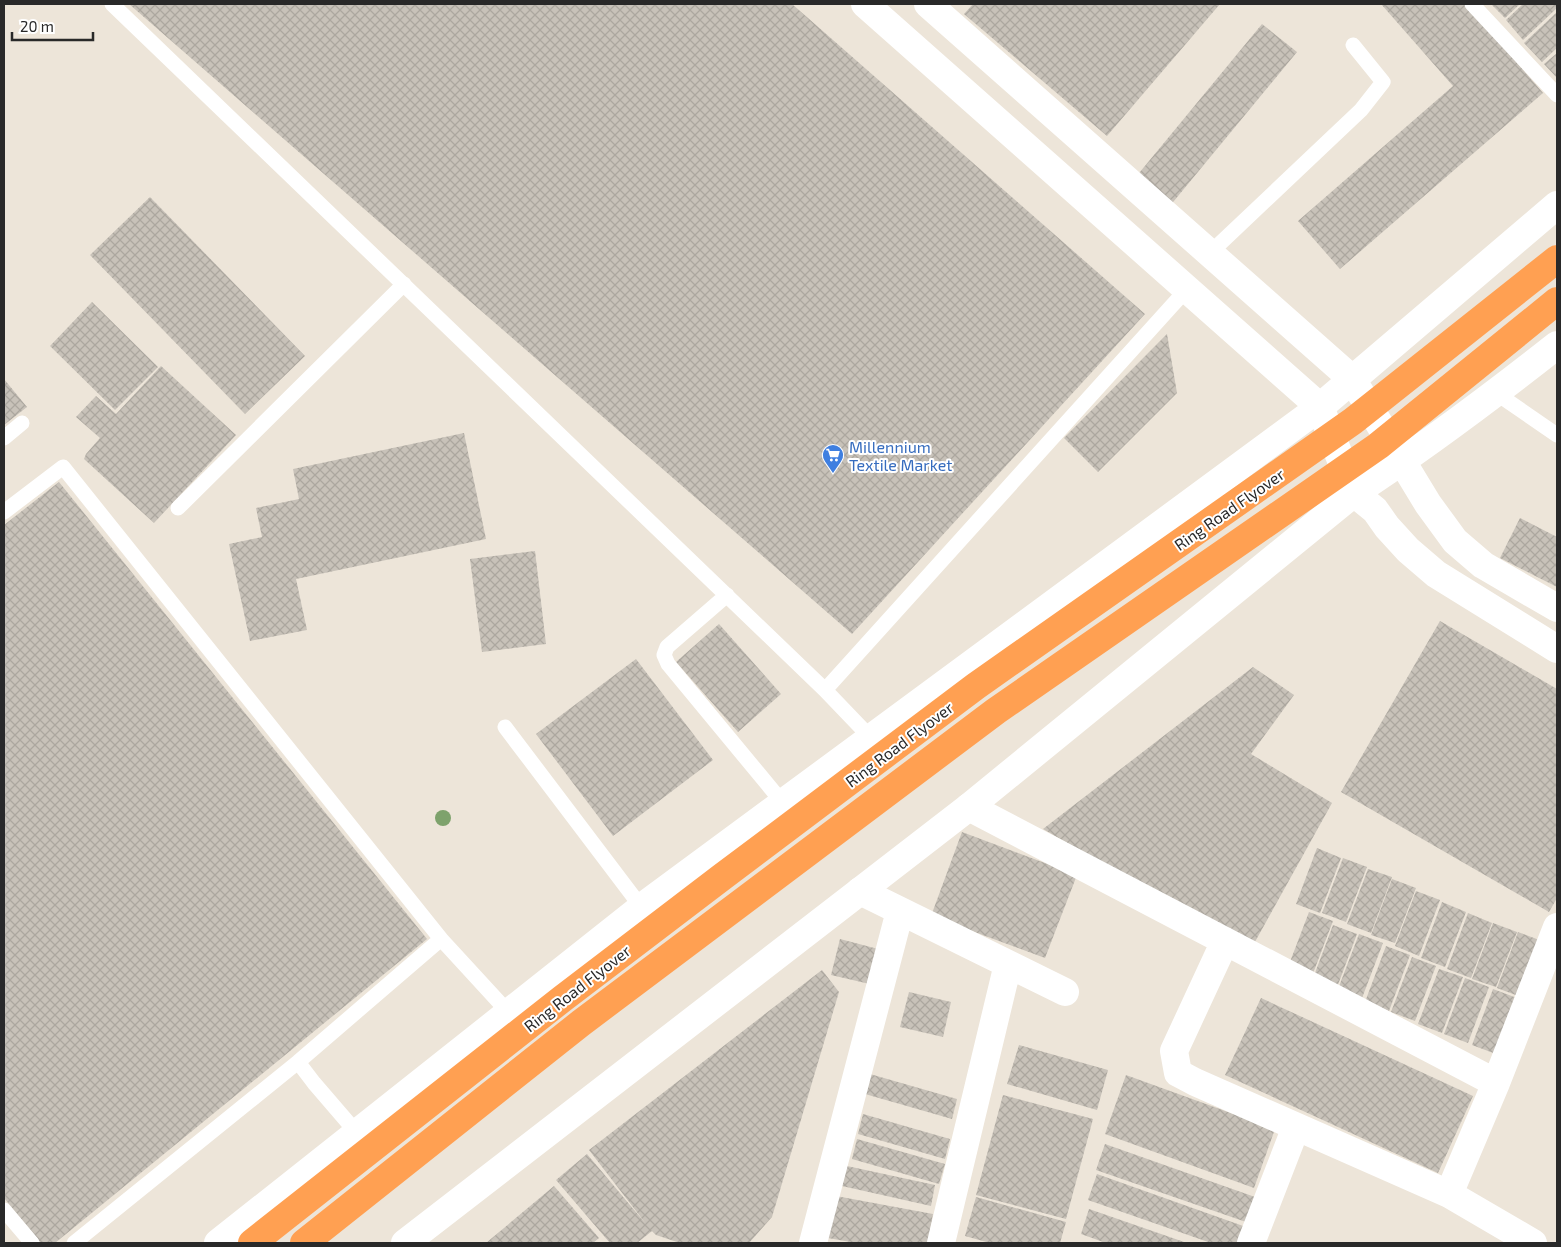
<svg xmlns="http://www.w3.org/2000/svg" width="1561" height="1247" font-family="'Exo 2',sans-serif">
  <style>
    .building { fill: url(#building-cross-hatch) }
    .lines { fill: none; stroke-linecap: round; stroke-linejoin: round }
    .lane { stroke: #fff; stroke-width: 15 }
    .street { stroke: #fff; stroke-width: 28 }
    .secondary { stroke: #fff; stroke-width: 28 }
    .highway { stroke: #ffa052; stroke-width: 28 }
    .tree { fill: #7ea26c }
    .labels { text-anchor: middle; dominant-baseline: central; stroke-width: 4; stroke-linejoin: round; paint-order: stroke }
    .shop-label { font-size: 16px; fill: #366cbe; stroke: #fff; text-anchor: start }
    .street-label { font-size: 16px; fill: #292929; stroke: #fff }
  </style>
  <defs>
    <pattern id="building-cross-hatch" width="8" height="8" patternUnits="userSpaceOnUse" patternTransform="scale(1.25)"><rect width="8" height="8" fill="#c8c2b9"/><path d="M0 0l8 8M0 8l8-8" fill="none" stroke="#aca79f"/></pattern>
  </defs>
  <rect width="100%" height="100%" fill="#ede5d9"/>
  <path class="building" d="M129,4h663l353,310 -293,320z
    M973,4h247l-113,132 -143,-122z
    M1381,4h85l77,89 -203,176 -42,-48 155,-135z
    M1491,4h29l-15,14z
    M1523,4h34v4l-34,32 -17,-20z
    M1557,12v36l-15,14 -18,-19z
    M1262,24l35,28 -128,155 -34,-29z
    M1557,53v25l-13,-14z
    M150,197l155,159 -60,58 -155,-159z
    M92,302l66,65 -43,43 -65,-64z
    M1167,334l10,59 -79,79 -34,-34z
    M161,366l75,69 -82,88 -70,-64 2,-5 14,-16 -24,-21 20,-21 20,18z
    M4,379l23,28 -23,18z
    M464,433l22,106 -190,40 11,51 -57,11 -21,-97 33,-7 -6,-29 43,-9 -6,-30z
    M59,482l368,457 -372,304h-14l-37,-45v-673z
    M1520,518l37,19v50l-57,-29z
    M535,551l11,93 -64,8 -12,-93z
    M1440,621l117,68v209l-8,14 -208,-120z
    M719,624l62,70 -43,38 -62,-70z
    M636,659l77,101 -100,76 -77,-102z
    M1253,667l41,28 -43,59 81,49 -81,146 -208,-120z
    M962,832l115,43 -32,83 -114,-42z
    M1317,848l24,10 -21,55 -24,-9z
    M1343,858l24,9 -21,55 -24,-9z
    M1368,869l24,8 -21,56 -24,-9z
    M1392,879l24,9 -21,55 -24,-8z
    M1416,891l24,9 -21,56 -24,-10z
    M1442,902l24,10 -21,55 -24,-9z
    M1309,912l24,9 -21,55 -24,-9z
    M1468,913l24,10 -21,55 -24,-9z
    M1493,923l24,9 -21,55 -24,-8z
    M1333,925l24,9 -21,56 -24,-9z
    M1518,932l24,9 -21,56 -24,-9z
    M1359,934l24,9 -21,55 -24,-9z
    M840,939l42,11 -8,35 -43,-10z
    M1386,946l24,9 -21,56 -24,-9z
    M1412,957l24,9 -21,55 -24,-9z
    M1439,969l24,8 -21,56 -24,-9z
    M822,970l17,22 -67,225 -23,26h-69l-24,-8 -4,-4 -15,12h-27l-54,-63 31,-26 59,70 -57,-74z
    M1465,978l24,9 -21,56 -24,-9z
    M1493,989l24,9 -21,56 -24,-9z
    M909,992l42,10 -8,35 -43,-10z
    M1261,998l212,98 -35,77 -213,-98z
    M1019,1045l89,25 -11,40 -90,-26z
    M870,1074l87,25 -5,20 -87,-25z
    M1126,1075l149,54 -21,59 -149,-54z
    M1003,1095l90,24 -27,100 -90,-24z
    M863,1114l87,25 -5,20 -87,-25z
    M857,1139l88,25 -6,20 -87,-25z
    M1105,1144l150,53 -9,25 -150,-52z
    M847,1166l88,19 -4,21 -89,-20z
    M1097,1174l149,53 -5,16h-30l-123,-43z
    M554,1186l45,52 -6,5h-107z
    M836,1196l97,18 -5,29h-72l-28,-5z
    M976,1197l90,25 -6,21h-70l-25,-7z
    M1089,1209l98,34h-81l-25,-9z"/>
  <g class="lines">
    <path class="lane" d="M112,4l713,686 46,48
      M1472,4l85,91
      M1210,253l151,-143 22,-28 -30,-37
      M1496,393l61,42
      M4,438l18,-15
      M178,508l226,-224
      M4,512l59,-45 378,472 -143,123 -224,181
      M727,595l-60,52 -3,8 4,9 115,139
      M825,690l362,-401
      M505,727l137,181
      M441,939l68,74
      M298,1062l16,21 43,50
      M4,1210l28,33"/>
    <path class="street" d="M969,807l527,276
      M860,891l205,101
      M1225,941l-51,110 4,22 17,9 254,112 84,49
      M1449,1194l47,-111 61,-156
      M813,1243l87,-332
      M941,1243l67,-279
      M1251,1243l45,-116"/>
    <path class="secondary" d="M865,4l455,403 34,86 21,17 12,17 21,23 28,24 121,75
      M928,4l424,375 76,125 27,37 28,24 74,43
      M218,1243l428,-339 674,-497 237,-202
      M405,1243l564,-436 385,-314c71,-46 137,-96 203,-148"/>
    <path class="highway" d="M252,1243l310,-244 160,-122 254,-191 377,-265 204,-162
      M304,1243l277,-220 415,-312 382,-265 179,-145"/>
  </g>
  <circle class="tree" cx="443" cy="818" r="8"/>
  <defs>
    <g id="supermarket-pin" transform="scale(1.125)"><path d="M0 17L-7.5 6A9.5 9.5 0 1 1 7.5 6Z" fill="#3f7fe0" stroke="#fff"/><path d="M-6-5.5h2.5l.6 2H6L4.5 2H-2.5L-4.4-4H-6ZM-1.5 3.2a1.3 1.3 0 1 0 .1 0ZM3 3.2a1.3 1.3 0 1 0 .1 0Z" fill="#fff"/></g>
  </defs>
  <g fill-rule="evenodd">
    <use href="#supermarket-pin" x="833" y="455"/>
  </g>
  <g class="labels">
    <g class="shop-label">
      <text x="849" y="446">Millennium<tspan x="849" dy="18">Textile Market</tspan></text>
    </g>
    <g class="street-label">
      <text transform="translate(1229 509) rotate(-35)">Ring Road Flyover</text>
      <text transform="translate(899 744) rotate(-37)">Ring Road Flyover</text>
      <text transform="translate(577 988) rotate(-38)">Ring Road Flyover</text>
    </g>
  </g>
  <rect width="1561" height="1247" fill="none" stroke="#292929" stroke-width="10"/>
  <path d="M12 32v8h81v-8" fill="none" stroke="#292929" stroke-width="2.5"/>
  <text x="20" y="32" font-size="15" fill="#292929" stroke="#ffffff" stroke-width="4" paint-order="stroke">20 m</text>
</svg>
